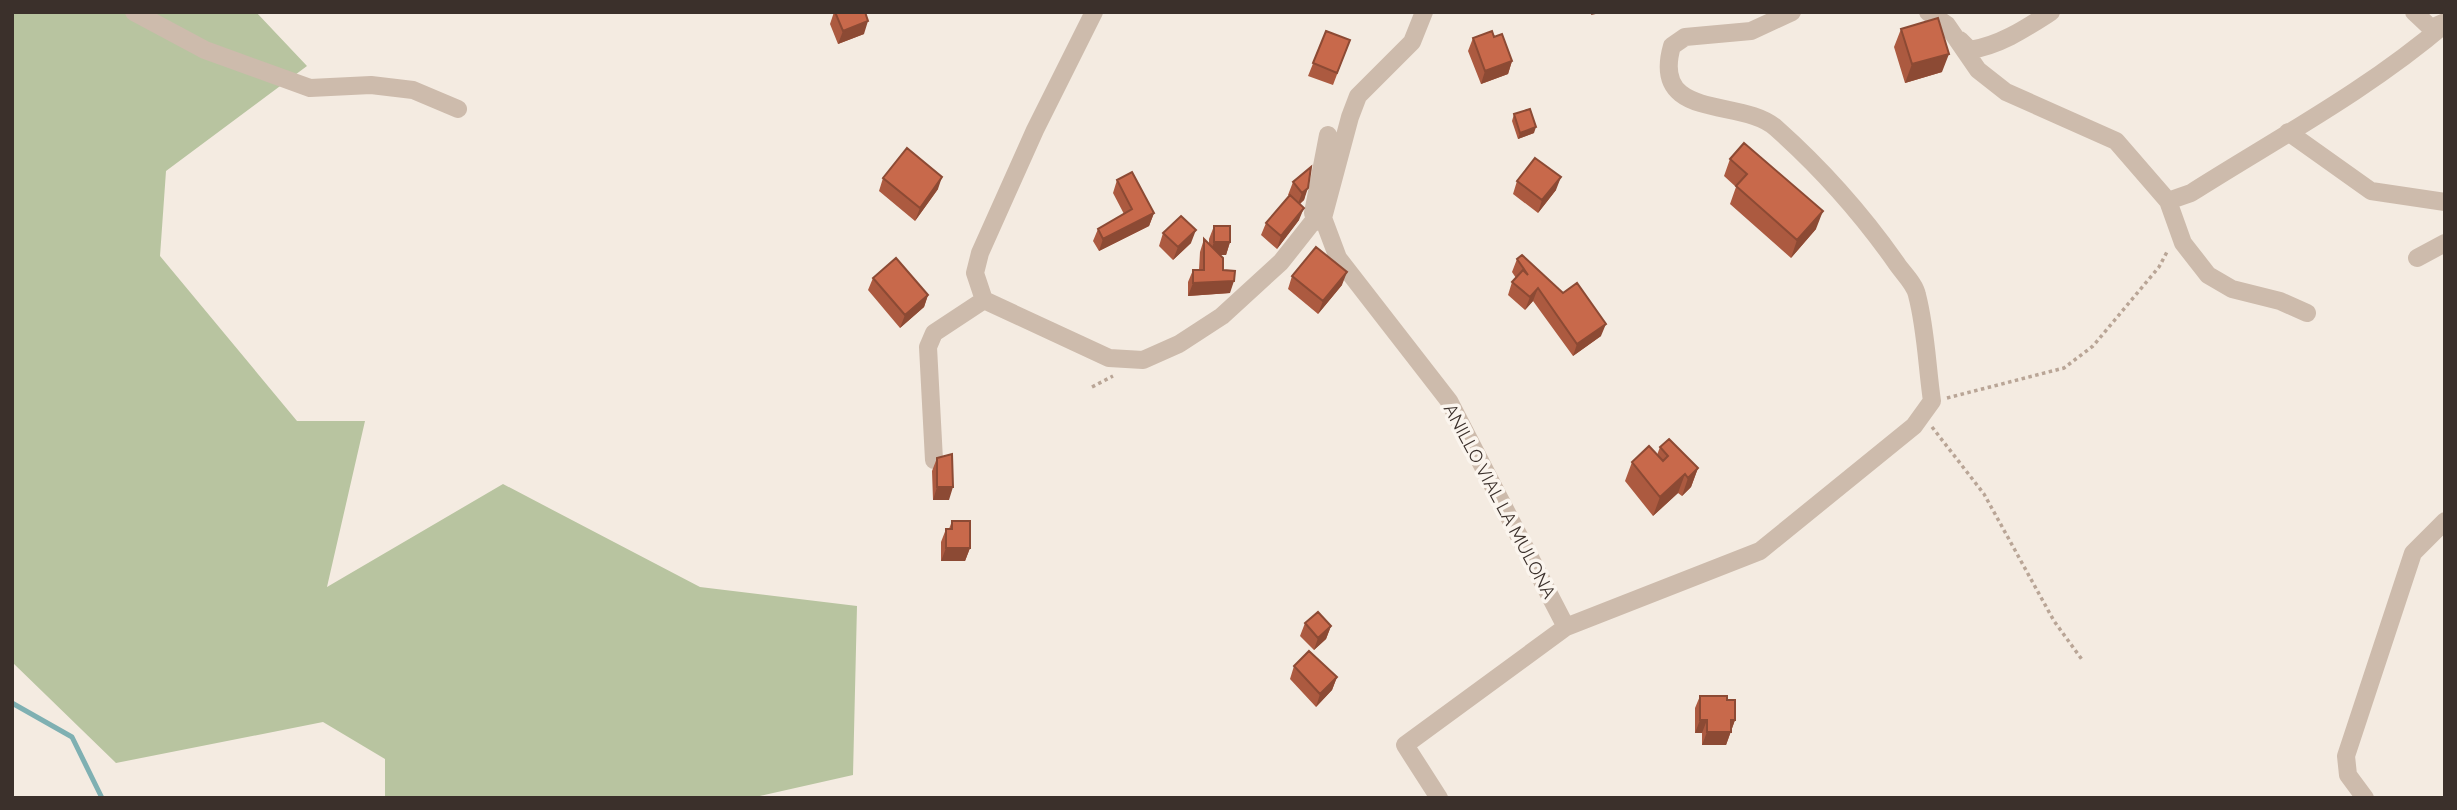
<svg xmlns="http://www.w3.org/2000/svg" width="2457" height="810" font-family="Raleway,sans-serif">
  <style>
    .green { fill: #b8c4a0 }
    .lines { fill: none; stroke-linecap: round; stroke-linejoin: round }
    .stream { stroke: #7fb0b2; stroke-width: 5 }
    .path { stroke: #b9a596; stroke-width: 3.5; stroke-dasharray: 3.5 3.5; stroke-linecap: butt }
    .minor { stroke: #cdbbac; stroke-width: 18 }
    .wall { fill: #ac5a40 }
    .shaded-wall { fill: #8c4a34 }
    .building { fill: #c8694b; stroke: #8c4a34; stroke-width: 2 }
    .labels { text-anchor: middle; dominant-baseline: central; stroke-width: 7; stroke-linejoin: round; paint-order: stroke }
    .street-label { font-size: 18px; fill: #3b302b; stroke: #fbf5ee }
  </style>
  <rect width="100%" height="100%" fill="#f4ebe1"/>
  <path class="green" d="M12,12h244l51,54 -141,105 -6,85 137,165h68l-38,166 176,-103 197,103 157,19 -4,169 -102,23h-366v-39l-62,-37 -207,41 -104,-101z"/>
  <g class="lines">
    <path class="stream" d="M12,703l60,34 30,61"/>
    <path class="path" d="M1092,387l21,-11
      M1947,398l117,-30 29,-22 66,-79 9,-17
      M1932,427l52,67 70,127 29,40"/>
    <path class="minor" d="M134,12l71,38 105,38 61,-3 42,5 45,19
      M1094,12l-59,118 -55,123 -5,20 9,27 125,58 34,2 36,-16 43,-28 59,-54 30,-38 12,-6
      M1424,12l-12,30 -54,54 -8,21 -27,101 15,40 111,143 117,226 -161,118 34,53
      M1928,12l19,13 31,45 28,22 110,49 52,60 23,-8c85,-54 177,-103 254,-169
      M2414,12l17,16 14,-6
      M1960,40l10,10c31,-5 56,-22 81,-38
      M2288,132l83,59 74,11
      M2168,201l15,42 25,32 24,14 48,12 27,12
      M1313,213l15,-78
      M2417,258l28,-15
      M934,460l-6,-113 6,-14 50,-33
      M1566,627l194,-76 154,-125 18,-25c-5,-34 -6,-72 -15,-106 -2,-11 -14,-22 -20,-31 -35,-50 -75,-95 -121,-136 -34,-31 -126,-6 -104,-82l13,-9 66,-6 41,-19
      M2365,798l-17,-23 -2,-19 67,-203 32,-32"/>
  </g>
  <path class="wall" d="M834,12l30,22 -26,10 -8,-20z
    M1901,29l41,43 -37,11 -11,-36z
    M1326,31l24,9 -17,45 -25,-9z
    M1494,37l18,24 -4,13 -27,10 -13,-33 5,-13z
    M1514,114l20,19 -16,6 -6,-18z
    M1730,159l86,70 -25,29 -61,-54 6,-17 -12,-11z
    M1311,167l-7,33 -4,4 -1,16 -22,29 -16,-14 5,-12 24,-27 -2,-1 5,-13z
    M883,178l55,11 -23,32 -36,-30z
    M1117,180l37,33 -5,13 -50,25 -6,-10 5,-12 26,-15 -11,-21z
    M1517,181l39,9 -18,23 -25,-19z
    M1214,226l16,16 -4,13h-6l3,15 7,23 -42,3v-14l5,-12h6l1,-18 4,-13 5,5v-5z
    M1163,233l28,10 -18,17 -14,-14z
    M1517,259l84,77 -28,20 -40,-55 -8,9 -17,-15 4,-13 4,-4 -4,-6z
    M1292,276l50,9 -24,29 -30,-25z
    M873,278l55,17 -4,12 -24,21 -32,-38z
    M1660,447l38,21 -7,19 -9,9 -4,-3 -25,23 -28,-35 7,-19 25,-7z
    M937,458l12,42h-16l-1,-29z
    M952,521l18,27 -5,13h-24v-19l5,-13h3z
    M1305,623l26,3 -5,13 -12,11 -14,-14z
    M1294,666l43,11 -5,13 -16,17 -26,-28z
    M1700,696l27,4 8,20 -9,25h-24v-12h-7v-25z"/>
  <path class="shaded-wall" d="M1592,12h13l-14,3z
    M868,21l-4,13 -26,10 5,-13z
    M1949,54l-7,18 -37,11 7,-19z
    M1512,61l-4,13 -27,10 4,-13z
    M1536,127l-2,6 -16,6 2,-6z
    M942,177l-4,12 -23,32 5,-13z
    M1561,177l-5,13 -18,23 4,-13z
    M1308,188l-4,12 -7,6 5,-13z
    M1304,208l-5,12 -22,29 4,-13z
    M1823,211l-7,18 -25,29 6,-18z
    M1154,213l-5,13 -50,25 4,-12z
    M1196,230l-5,13 -18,17 5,-13z
    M1214,242h16l-4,13h-17z
    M1347,272l-5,13 -24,29 5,-13z
    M1234,281l-4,12 -42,3 5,-13z
    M1538,288l-5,13 -8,9 5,-13z
    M928,295l-4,12 -24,21 5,-13z
    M1606,324l-5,12 -28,20 4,-12z
    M1698,468l-7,19 -9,9 6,-18z
    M1685,474l-7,19 -25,23 7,-19z
    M937,487h16l-4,13h-16z
    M946,548h24l-5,13h-24z
    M1331,626l-5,13 -12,11 4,-12z
    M1337,677l-5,13 -16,17 4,-13z
    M1700,720h7l-5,13h-7z
    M1731,720h4l-9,25h-24l5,-13z"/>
  <path class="building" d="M835,12h30l3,9 -25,10z
    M1938,18l11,36 -37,10 -11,-35z
    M1326,31l24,9 -13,33 -24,-10z
    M1492,31l2,6 8,-3 10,27 -27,10 -12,-33z
    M1530,109l6,18 -16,6 -6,-19z
    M1744,143l79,68 -26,29 -61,-54 11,-12 -17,-15z
    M907,148l35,29 -22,31 -37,-30z
    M1535,158l26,19 -19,23 -25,-19z
    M1311,167l-3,21 -6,5 -9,-11z
    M1132,172l22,41 -51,26 -5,-10 34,-20 -15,-29z
    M1290,195l14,13 -23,28 -15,-13z
    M1181,216l15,14 -18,17 -15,-14z
    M1214,226h16v16h-16z
    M1204,239l19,19v12l12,1 -1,10 -41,2v-13h11z
    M1316,247l31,25 -24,29 -31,-25z
    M1522,255l41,38 14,-10 29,41 -29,20 -39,-56 -8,9 -18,-15 11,-12 5,5 -11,-16z
    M896,258l32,37 -23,20 -32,-37z
    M1669,439l29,29 -10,10 -3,-4 -25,23 -28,-35 17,-16 14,15 5,-5 -8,-9z
    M952,454l1,33h-16v-29z
    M952,521h18v27h-24v-19h6z
    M1318,612l13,14 -13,12 -13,-15z
    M1309,651l28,26 -17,17 -26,-28z
    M1700,696h27v4h8v20h-4v12h-24v-12h-7z"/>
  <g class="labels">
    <g class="street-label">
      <text transform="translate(1500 501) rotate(62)">ANILLO VIAL LA MULONA</text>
    </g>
  </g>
  <rect width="2457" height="810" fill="none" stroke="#3b302b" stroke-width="28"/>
</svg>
